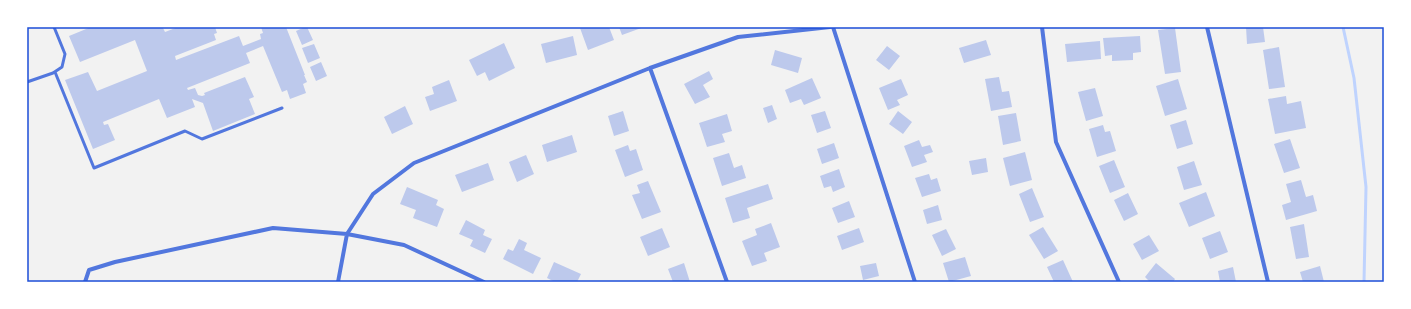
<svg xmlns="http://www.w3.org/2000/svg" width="1411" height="309" font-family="Literata,serif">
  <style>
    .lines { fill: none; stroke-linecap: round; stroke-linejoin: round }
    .stream { stroke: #bfd3fe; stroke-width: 3 }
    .building { fill: #bdc9ec }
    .service { stroke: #5277de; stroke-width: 3 }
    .minor { stroke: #5277de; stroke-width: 4 }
    .neatline { fill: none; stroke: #1d4ed8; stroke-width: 1.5 }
  </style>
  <rect width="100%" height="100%" fill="#f2f2f2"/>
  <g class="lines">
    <path class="stream" d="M1343,27l11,51 12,109 -2,95"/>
  </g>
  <path class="building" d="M91,27h75l-3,1 2,4 13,-5h37l2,6 -3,1 2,6 -41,16 1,4 63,-24 4,10 18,-7 -1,-5 3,-1 -2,-6h25l19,48h-1l3,7 -4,2 3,9 -16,6 -3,-9 -5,2 -19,-46 -17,7 4,10 -63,25 1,2 7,-2 3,7 4,1 3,-1 -1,-2 41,-16 9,20 -5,2 6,15 -42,17 -10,-28 -11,-4 3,8 -28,11 -8,-19 -56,23 1,3 4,-1 7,16 -22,9 -28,-69 23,-8 9,19 50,-20 -12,-31 -55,22 -11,-26z
    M305,27h2l6,13 -11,5 -6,-14z
    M583,27h26l5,13 -26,10 -8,-22z
    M619,27h25l-22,8z
    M1246,27h17l2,15 -18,2z
    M1175,28l6,44 -16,2 -7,-44z
    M573,36l4,19 -31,8 -5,-19z
    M1140,36l1,16 -8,1v7l-21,1v-6l-7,1 -2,-18z
    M986,40l5,15 -27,8 -5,-15z
    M1100,41l1,18 -34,3 -2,-18z
    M504,43l11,25 -26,13 -4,-9 -8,4 -8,-16z
    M314,44l6,14 -12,5 -6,-15z
    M887,46l13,10 -11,14 -13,-10z
    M1279,47l6,40 -16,2 -6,-39z
    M775,50l27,8 -4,15 -27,-8z
    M321,62l6,14 -11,5 -6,-14z
    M709,71l4,8 -10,6 7,12 -15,7 -11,-20z
    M999,77l3,15 7,-1 3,16 -21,4 -6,-32z
    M812,78l9,20 -17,7 -3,-6 -11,4 -5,-13z
    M901,79l7,16 -11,5 3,5 -12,5 -9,-22z
    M1178,79l9,30 -22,7 -9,-30z
    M449,80l8,21 -27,10 -5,-14 9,-3 -2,-7z
    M1095,88l8,28 -17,5 -8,-29z
    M1286,96l1,8 14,-3 5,27 -31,6 -7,-35z
    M772,105l5,14 -9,4 -5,-15z
    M405,106l8,18 -21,10 -8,-17z
    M623,111l6,20 -15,5 -6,-20z
    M825,111l6,17 -14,5 -6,-18z
    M898,111l14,11 -9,12 -14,-10z
    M1016,113l5,28 -18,4 -5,-29z
    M727,114l5,17 -10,3 3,8 -18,5 -8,-24z
    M1186,120l7,24 -16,5 -7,-24z
    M1103,125l2,7 5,-1 6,20 -19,6 -8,-28z
    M572,135l5,17 -30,10 -5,-17z
    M1290,139l10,29 -16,5 -10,-29z
    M919,140l3,7 8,-2 3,7 -9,3 3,7 -15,5 -8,-21z
    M834,143l5,15 -17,6 -5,-15z
    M628,145l2,6 6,-2 7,21 -18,7 -10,-27z
    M1025,152l7,28 -22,6 -7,-28z
    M729,153l5,15 8,-3 4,13 -24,8 -9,-28z
    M526,155l8,19 -17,8 -8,-20z
    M986,158l2,14 -16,3 -3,-14z
    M1114,160l11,27 -15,6 -11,-27z
    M1194,161l8,24 -18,5 -7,-23z
    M488,163l6,17 -32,12 -7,-17z
    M839,169l6,18 -12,5 -2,-6 -7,2 -4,-12z
    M929,174l2,6 6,-2 4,13 -19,6 -7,-19z
    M1301,180l5,17 7,-2 4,16 -31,9 -4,-15 9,-3 -5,-18z
    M648,181l13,31 -19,7 -10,-24 8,-2 -3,-8z
    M768,184l5,15 -26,9 3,10 -17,5 -8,-25z
    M407,187l31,13 -2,5 8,4 -7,18 -24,-9 3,-8 -16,-6z
    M1032,188l12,29 -14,5 -11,-28z
    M1206,192l9,24 -26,11 -10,-24z
    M1128,193l10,21 -14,7 -10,-21z
    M849,201l6,16 -17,6 -6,-15z
    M938,205l4,15 -15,4 -4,-14z
    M466,220l19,10 -2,5 9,4 -7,14 -15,-7 3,-6 -14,-6z
    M771,223l9,24 -16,6 3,8 -15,5 -10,-25 15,-6 -2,-6z
    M1304,224l5,33 -13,2 -6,-32z
    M1043,227l15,24 -14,8 -15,-24z
    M662,228l8,19 -22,9 -8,-19z
    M859,228l5,14 -22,8 -5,-14z
    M946,229l10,20 -14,7 -10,-21z
    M1220,231l8,21 -18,7 -8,-21z
    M1149,235l10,16 -17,9 -9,-16z
    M519,239l8,4 -3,7 17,8 -8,16 -30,-15 5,-10 5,2z
    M965,257l6,19 -22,6 -6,-19z
    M1063,260l10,22h-19l-7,-15z
    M554,262l27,12 -4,8h-22l-8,-4z
    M684,263l6,19h-17l-5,-13z
    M876,263l3,13 -16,4 -3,-14z
    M1156,263l19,16 -2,3h-23l-5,-5z
    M1320,266l4,16h-21l-3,-10z
    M1233,267l3,15h-16l-2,-11z"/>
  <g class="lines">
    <path class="service" d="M55,72l39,96 91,-37 17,8 80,-31
      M27,82l26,-9 9,-6 3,-13 -11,-27"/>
    <path class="minor" d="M833,27l82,255
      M1042,27l14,115 63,140
      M1207,27l61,255
      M650,68l77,214
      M85,282l4,-12 26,-8 158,-34 74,6 57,11 80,37
      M338,282l9,-48 26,-40 41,-31 236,-95 88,-31 92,-10"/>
  </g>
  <rect width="1411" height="309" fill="none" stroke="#ffffff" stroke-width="56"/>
  <rect x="28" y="28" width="1355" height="253" class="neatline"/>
</svg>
